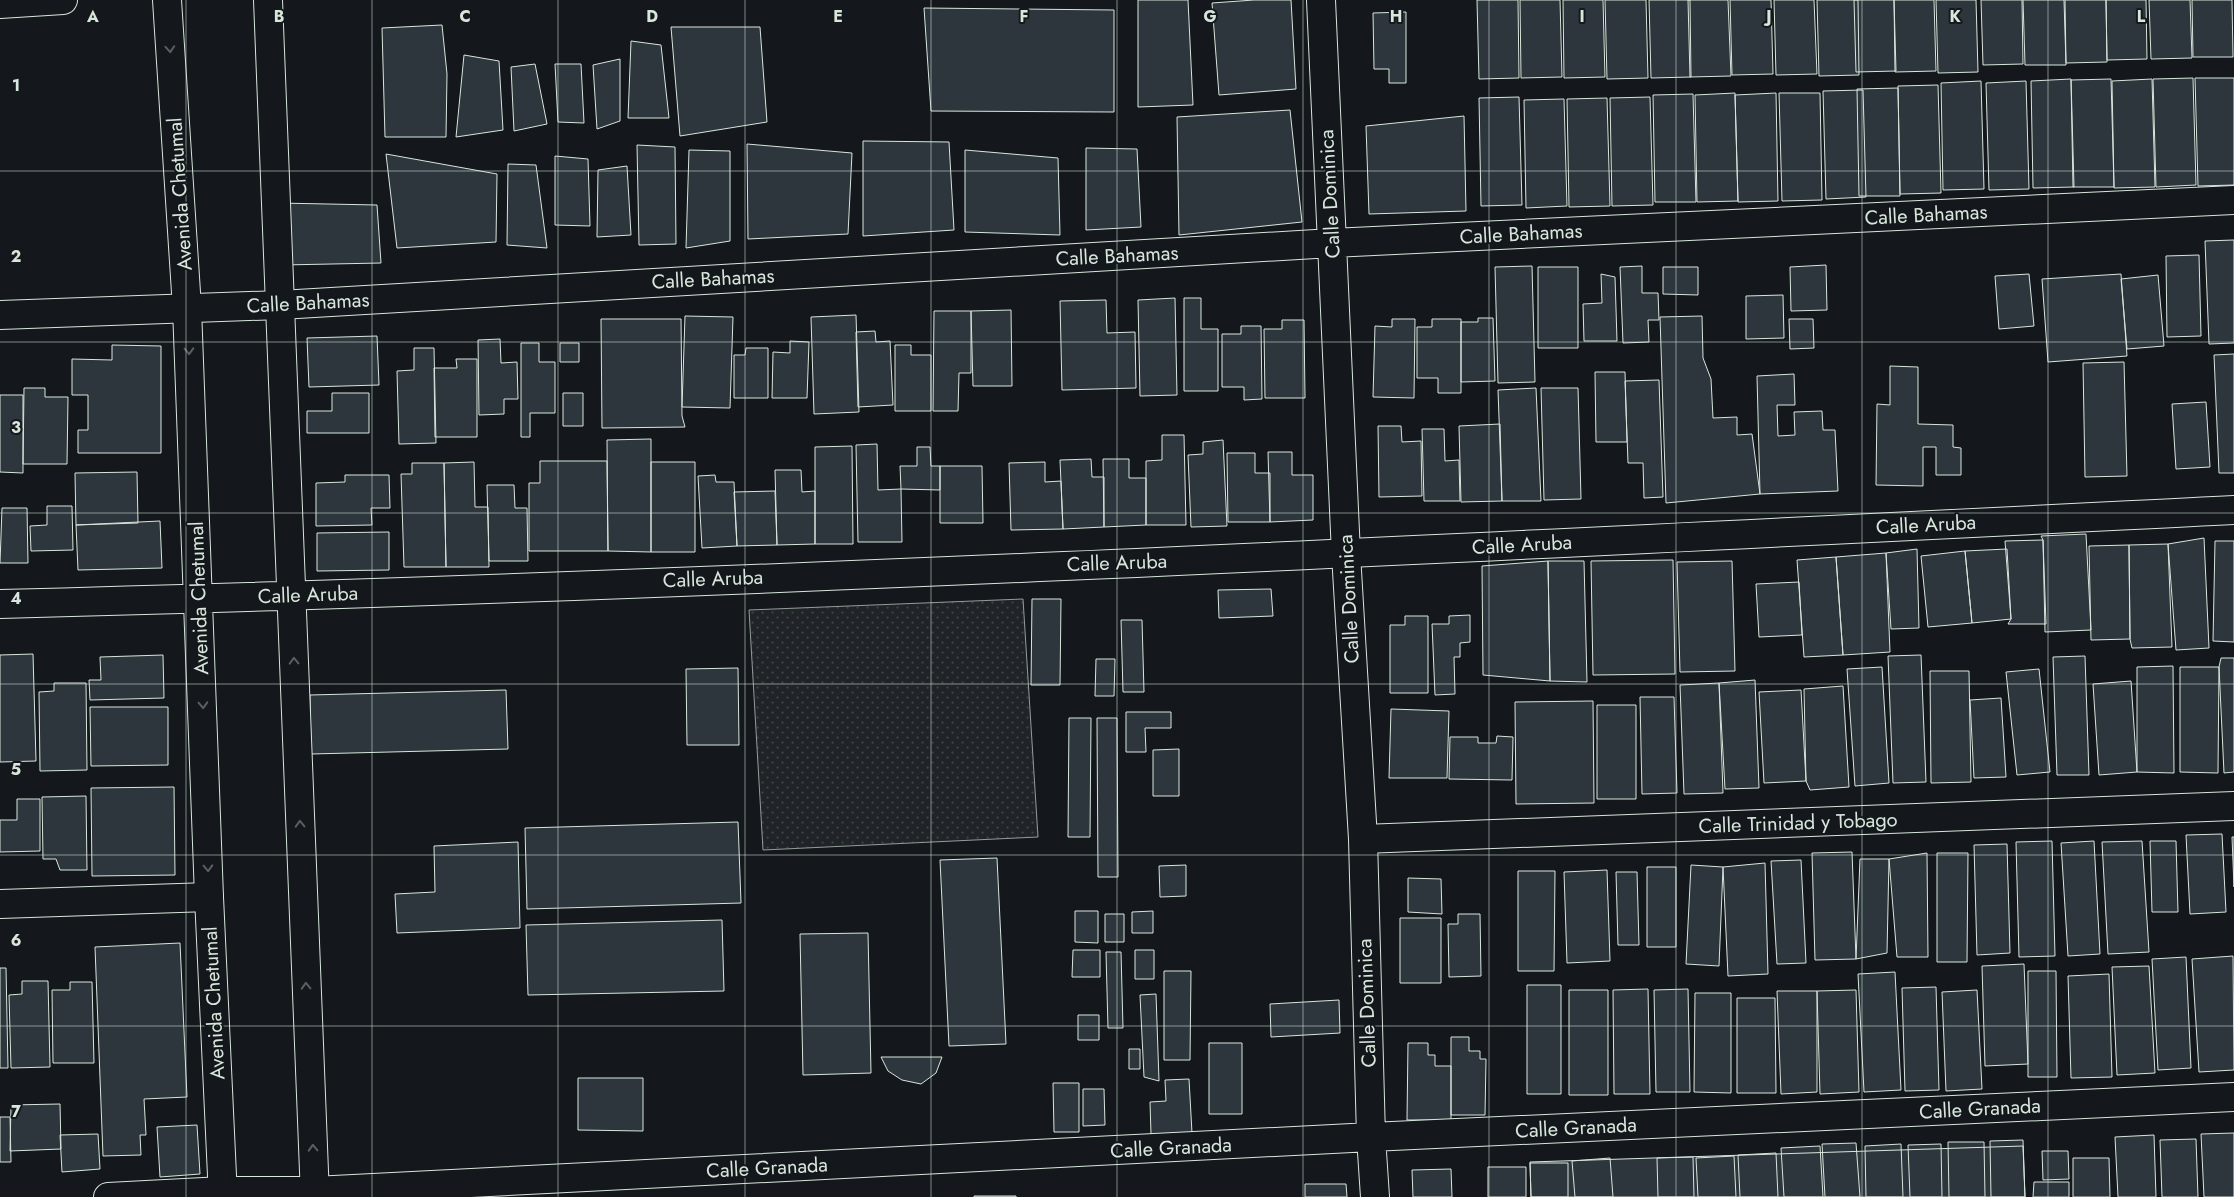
<svg xmlns="http://www.w3.org/2000/svg" width="2234" height="1197" font-family="Jost,sans-serif">
  <style>
    .grass { fill: url(#grass-dots); stroke: #939e99 }
    .building { fill: #2c363c; stroke: #d8e6dc }
    .lines { fill: none; stroke-linecap: round; stroke-linejoin: round }
    .street-casing { stroke: #d8e6dc; stroke-width: 30 }
    .secondary-casing { stroke: #d8e6dc; stroke-width: 30 }
    .street { stroke: #14181c; stroke-width: 28 }
    .secondary { stroke: #14181c; stroke-width: 28 }
    .oneway { stroke: #59605f }
    .grid { fill: none; stroke: #d8e6dc; stroke-width: 1; stroke-opacity: 0.55 }
    .labels { text-anchor: middle; dominant-baseline: central; stroke-width: 4; stroke-linejoin: round; paint-order: stroke }
    .street-label { font-size: 20px; fill: #d8e6dc; stroke: #14181c }
    .grid-label { font-size: 16px; text-anchor: middle; font-weight: bold; fill: #d8e6dc; stroke: #14181c; stroke-width: 4; stroke-linejoin: round; paint-order: stroke }
  </style>
  <defs>
    <pattern id="grass-dots" width="8" height="8" patternUnits="userSpaceOnUse" patternTransform="scale(1.25)"><rect width="8" height="8" fill="#202428"/><path d="M2 2h.1M6 6h.1" fill="none" stroke="#404447" stroke-width="1.8" stroke-linecap="round"/></pattern>
  </defs>
  <rect width="100%" height="100%" fill="#14181c"/>
  <path class="grass" d="M1023,599l15,238 -275,13 -14,-240z"/>
  <path class="building" d="M1138,0h50l5,105 -55,2z
    M1254,0h37l5,89 -77,6 -7,-92z
    M1477,0h41l1,78 -40,1z
    M1520,0h40l2,77 -41,1z
    M1563,0h40l2,77 -41,1z
    M1605,0h41l2,78 -41,1z
    M1649,0h41l1,77 -40,1z
    M1688,0h40l3,76 -41,1z
    M1730,0h41l2,74 -41,1z
    M1774,0h40l3,74 -41,1z
    M1817,0h41l1,75 -40,1z
    M1854,0h40l2,71 -40,1z
    M1894,0h40l2,71 -41,1z
    M1936,0h40l2,72 -40,1z
    M1981,0h41l1,64 -40,1z
    M2023,0h41l2,65h-41z
    M2065,0h41l1,62 -41,1z
    M2106,0h40l1,59 -40,1z
    M2149,0h41l2,58 -41,1z
    M2192,0h40l1,57h-40z
    M924,8l190,2v102l-183,-1z
    M1406,12v71h-17v-14h-15l-1,-56z
    M442,25l5,49 -1,63h-61l-3,-109z
    M671,27h89l7,95 -87,14z
    M631,41l30,4 8,73h-41z
    M464,55l35,6 4,69 -47,7z
    M620,59v62l-23,8 -4,-64z
    M535,64l12,60 -33,7 -3,-64z
    M555,64h26l3,59 -26,-1z
    M2193,78l3,107 -40,2 -3,-108z
    M2195,78h39v107l-36,1z
    M2071,79l3,108 -41,1 -2,-107z
    M2111,79l3,108h-41l-2,-107z
    M2152,79l3,108 -41,1 -2,-107z
    M1981,81l3,108 -41,1 -2,-107z
    M2026,81l3,108 -40,1 -3,-107z
    M1938,85l3,108 -41,1 -2,-108z
    M1898,88l2,108h-41l-2,-107z
    M1863,90l3,107 -40,2 -3,-108z
    M1735,93l3,108 -41,1 -2,-107z
    M1776,93l2,108 -40,1 -3,-107z
    M1779,93h41l2,107 -40,1z
    M1693,94l3,108h-41l-2,-107z
    M1519,97l3,108 -41,1 -2,-108z
    M1650,97l3,108 -41,1 -2,-108z
    M1607,98l3,108 -41,1 -2,-108z
    M1564,99l3,107 -41,2 -2,-108z
    M1290,110l12,112 -123,13 -2,-118z
    M1464,116l2,95 -97,3 -3,-88z
    M863,141l86,1 5,88 -91,6z
    M747,144l105,9 -4,81 -100,5z
    M637,145l38,2 1,97 -37,1z
    M1086,148l51,1 4,78 -55,3z
    M689,150l41,1v90l-44,7z
    M965,150l93,8 2,77 -95,-3z
    M386,154l111,20 -1,68 -99,6z
    M555,156l33,3 2,67 -35,-1z
    M508,164l28,1 11,83 -40,-3z
    M627,166l4,69 -34,2 1,-67z
    M278,203l99,2 4,58 -99,2z
    M2234,240v103l-25,1 -4,-103z
    M2199,255l2,81 -34,1 -1,-81z
    M1826,265l1,45 -36,1 -1,-44z
    M1532,266l3,116 -37,1 -3,-116z
    M1642,266v27h16l1,27h-11l1,22 -26,1 -3,-76z
    M1538,267h40v81h-40z
    M1663,267h35v28l-35,-1z
    M1601,274l14,3 2,64h-33l-1,-37 19,-1z
    M2029,274l5,52 -35,3 -4,-53z
    M2121,274l6,82 -79,6 -6,-83z
    M2158,275l6,71 -37,3 -6,-70z
    M1783,295l1,43 -38,1v-43z
    M1175,298l2,97 -37,1 -2,-96z
    M1184,298h17v31h17v62h-34z
    M1106,300l1,33 28,-1 1,56 -74,2 -2,-89z
    M1011,310l1,76h-39l-2,-75z
    M934,311h37v62h-12l-1,38h-25z
    M856,315l3,97 -45,2 -3,-97z
    M685,316l48,1 -3,91 -48,-1z
    M1702,316l1,42 8,21 2,39 24,-1v18l15,-1 8,60 -94,9 -6,-186z
    M1478,318h15l2,63 -34,1v-60h17z
    M601,319h80l1,97 3,11 -83,1z
    M1392,319h23l-1,79 -41,-1 2,-71 17,1z
    M1432,319h29v74h-23v-15h-21v-51h15z
    M1789,319h24l1,29 -24,1z
    M1282,320h22l1,78h-40l-1,-69h18z
    M1241,326h20l1,73 -18,1v-13h-22v-53h19z
    M875,331l1,11 14,-1 3,64 -35,2 -2,-75z
    M377,336l2,49 -70,2 -2,-49z
    M500,339l1,24 16,-1 1,37h-14v15l-25,1 -1,-75z
    M790,341l19,1 -2,56h-35l1,-46 17,1z
    M521,343h18v19h16v51h-25v24h-9z
    M560,343h19v19h-19z
    M112,345l49,1v107h-83v-23h10v-35h-16v-36l40,1z
    M895,345h16v10h20v56h-36z
    M414,348h20l2,95 -37,1 -2,-73 17,-1z
    M746,348h22v50h-34v-43h11z
    M2234,354v119h-15l-5,-118z
    M456,359h21v78h-42l-1,-69h23z
    M2124,362l3,114 -42,1 -2,-114z
    M1890,366l28,1v57l35,1v22l8,1v27h-25v-28h-13v39l-47,-1 1,-81 13,1z
    M1595,372h30l2,70h-31z
    M1794,374l1,31h-18l1,31 17,-1 -1,-23 28,-1 1,19h12l3,61 -78,3 -3,-118z
    M1659,380l4,117 -19,1 -1,-35h-15l-3,-82z
    M24,388h21v9h23l-1,67h-44z
    M1536,388l5,113h-39l-4,-111z
    M1541,388h37l3,111 -37,1z
    M332,393h37v40h-62v-22h25z
    M563,393h20v33h-20z
    M0,395h23v78l-23,-1z
    M2206,402l4,65 -34,2 -4,-65z
    M1500,424l2,77 -41,1 -2,-76z
    M1378,426h23l1,16 19,-1 1,55 -43,1z
    M1422,429h22l1,32 14,-1 1,41h-36z
    M1162,435h22l2,90h-40v-64l16,-1z
    M651,439v113l-43,-1 -1,-111z
    M1223,440l4,86 -36,1 -3,-72 15,-1v-12z
    M877,444l1,46 23,-1 1,53h-44l-2,-97z
    M852,446l1,98h-38v-97z
    M917,447h13l1,19h9v24l-39,-1 -1,-23h17z
    M1268,452h24v23h21v45l-43,2z
    M1227,453h28v20h15v49h-42z
    M1091,459l1,18h12v50l-41,2 -3,-69z
    M1103,459h26v19h17v47l-42,2z
    M540,461h67l1,90h-79v-68h11z
    M474,462l1,45h13l1,60h-43l-2,-104z
    M651,462h44v90h-44z
    M1045,462v20l16,-1 2,48 -52,1 -2,-67z
    M412,463h32l2,104h-42l-3,-93h11z
    M940,466h42l1,57h-43z
    M775,470h26l1,22 13,-1v53l-38,1z
    M137,472l1,51 -62,2 -1,-52z
    M345,475h44l1,33h-19l1,17 -56,1v-43l29,-1z
    M715,475l1,7h18l3,64 -35,2 -4,-72z
    M487,485h27l1,23h12l1,53h-39z
    M775,491l2,54 -40,1 -3,-54z
    M47,506h25l1,44 -42,1 -1,-25 17,-1z
    M2,508h25l1,55h-28z
    M160,521l2,47 -84,2 -2,-45z
    M389,532v38l-72,1v-38z
    M2086,534l5,96 -46,2 -2,-92 -2,-4z
    M2204,538l5,110 -33,2 -8,-106z
    M2043,540l3,84h-38l3,-5 -6,-78z
    M2215,541h19v101l-21,-1z
    M2168,544l4,103 -40,1 -2,-9 -1,-94z
    M2129,545l1,94 -39,1 -2,-94z
    M1917,549l2,79 -28,1 -5,-76z
    M2007,549l4,70 -39,4 -7,-72z
    M1965,551l7,72 -44,4 -7,-71z
    M1886,553l4,99 -47,3 -7,-98z
    M1836,557l7,98 -39,2 -7,-97z
    M1673,560l2,114 -82,1 -2,-114z
    M1548,561h36l3,121 -37,-1z
    M1548,561l2,120 -67,-6 -1,-109z
    M1732,561l3,110 -55,1 -3,-110z
    M1799,582l3,53 -43,2 -3,-53z
    M1271,589l2,27 -54,2 -1,-28z
    M1032,599h29l-1,86h-29z
    M1470,615v27l-10,1v14h-6l1,37 -20,1 -3,-71h17v-8z
    M1405,616h23v77h-38v-68h15z
    M1121,620h21l2,72h-21z
    M33,654l3,107 -36,1v-107z
    M163,655l1,43 -74,2 -1,-20h12l-1,-23z
    M1921,655l5,127 -33,1 -5,-127z
    M2085,656l4,119h-32l-4,-118z
    M2221,658h13v114l-10,1 -5,-106z
    M1096,659h19l-1,37h-19z
    M2173,666l1,107 -37,-1v-105z
    M1882,667l7,116 -34,3 -8,-117z
    M2180,667h39l-1,106 -38,-1z
    M738,668l1,77h-52l-1,-76z
    M2039,669l11,103 -33,3 -11,-103z
    M1930,671h39l2,111 -40,1z
    M1755,680l4,108 -34,1 -6,-106z
    M2131,681l6,91 -38,3 -6,-91z
    M54,683h32l1,87 -47,1 -1,-79 15,-1z
    M1719,683l4,110 -39,1 -4,-109z
    M1843,686l6,101 -39,3 -4,-9 -2,-92z
    M506,690l2,59 -197,5 -1,-59z
    M1801,690l5,91 -42,2 -5,-91z
    M1640,697h34l3,96 -35,1z
    M2001,698l5,79 -32,1 -4,-78z
    M1593,701l1,102 -78,1 -1,-102z
    M1597,705h39v94h-39z
    M90,707h78v58l-77,1z
    M1391,709l58,2 -2,67h-58z
    M1126,712h45v16h-26l1,24h-20z
    M1069,718h22l-1,119h-22z
    M1097,718h20l1,159h-20z
    M1497,736l16,1 -1,43 -63,-1 1,-42h28v6h18z
    M1179,749v47h-26v-46z
    M174,787l1,88 -83,1 -1,-88z
    M86,796l1,74h-27l-4,-11h-13l-1,-62z
    M17,799h23v52l-40,1v-32h17z
    M738,822l3,81 -214,6 -2,-81z
    M2222,834l4,78 -36,2 -4,-79z
    M2232,837h2v50z
    M2052,841l3,115 -36,1 -3,-115z
    M2094,841l6,113 -32,2 -7,-113z
    M2142,841l7,111 -41,2 -6,-112z
    M2150,841h26l2,71h-26z
    M518,842l2,86 -123,5 -2,-39 40,-2 -1,-46z
    M2007,844l3,109 -33,2 -3,-110z
    M1852,852l4,107 -41,1 -3,-107z
    M1927,853l1,104h-31l-8,-98z
    M1937,853h31l-1,109h-30z
    M997,858l9,186 -57,2 -9,-186z
    M1860,859h29l-2,94 -31,6z
    M1801,860l5,103 -29,1 -6,-103z
    M1765,863l3,111 -40,2 -5,-109z
    M1186,865v31l-26,1 -1,-31z
    M1691,865l32,2 -4,99 -33,-2z
    M1647,867h29v80h-29z
    M1607,870l3,91 -43,2 -3,-91z
    M1518,871h37l-1,100h-36z
    M1616,872h21l2,73h-21z
    M1408,878l33,1 1,35 -34,-2z
    M1075,911h23v32l-23,-1z
    M1153,911v22h-21v-21z
    M1105,914h19v28h-19z
    M1458,914h22l1,62 -32,1 -1,-53h10z
    M1400,918h41v65h-41z
    M722,920l2,71 -196,4 -2,-70z
    M868,933l3,140 -68,2 -3,-141z
    M180,943l7,154 -43,2 2,36h-6l1,20 -38,1 -8,-209z
    M1073,950h27v27h-28z
    M1135,950h19v29h-19z
    M1106,952h15l2,76h-15z
    M2233,956l1,114 -35,2 -7,-113z
    M2186,957l5,111 -33,2 -6,-111z
    M2024,964l4,100 -43,2 -3,-100z
    M2149,966l6,107 -38,2 -5,-108z
    M0,968h6l2,100h-8z
    M1164,971h27l-1,89h-26z
    M2028,971h28l1,106h-29z
    M1895,972l6,118 -37,2 -6,-118z
    M2109,974l3,103 -41,1 -3,-102z
    M22,981h26l2,86 -39,1 -2,-73 13,-1z
    M70,982h22l2,81h-41l-1,-73h18z
    M1527,985h34v109h-34z
    M1936,987l3,103 -34,1 -3,-103z
    M1648,989l2,105h-36l-1,-104z
    M1688,989l2,103h-34l-2,-102z
    M1569,990h39v105h-39z
    M1856,990l3,102 -39,2 -3,-103z
    M1977,990l5,99 -36,2 -4,-99z
    M1777,991h40v101l-36,2z
    M1695,993h36v100l-37,-1z
    M1156,994l3,87 -15,-4 -4,-82z
    M1737,998h38l1,95h-39z
    M1339,1000l1,33 -69,4 -1,-33z
    M1078,1015h21v25h-21z
    M1451,1037h18v14h11v8h6l-1,56h-34z
    M1209,1043h33v71h-33z
    M1408,1043h20v12h7v11h16v54h-44z
    M1129,1049h11v20h-11z
    M881,1057h61l-6,16 -15,11 -19,-4 -14,-9z
    M578,1078h65v53l-65,-1z
    M1189,1079l3,54 -41,1 -1,-32 16,-1 -1,-21z
    M1053,1083h26v49h-25z
    M1083,1089h21l1,36 -22,1z
    M60,1104l1,45 -51,2 1,-46z
    M0,1117h10l1,45h-11z
    M197,1125l3,49 -40,3 -3,-50z
    M2234,1133v64h-30l-3,-63z
    M98,1134l2,35 -38,3 -2,-37z
    M2154,1135l2,62h-38l-3,-60z
    M2196,1139l2,58h-36l-2,-57z
    M2023,1140l2,57h-34l-1,-56z
    M1948,1142h36l1,55h-36z
    M1856,1143l4,54h-35l-3,-53z
    M1901,1144l2,53h-37l-1,-51z
    M1941,1144l1,53h-32l-2,-52z
    M1820,1146l3,51h-39l-3,-49z
    M2023,1146l2,51h-494l-1,-35z
    M2042,1151h26l1,28 -26,1z
    M1776,1153l2,44h-38l-2,-42z
    M1734,1156l2,41h-38l-2,-39z
    M1693,1157l1,40h-36l-1,-39z
    M1610,1158l3,39h-38l-3,-36z
    M2073,1158h36l1,39h-37z
    M1530,1163h38v34h-37z
    M1488,1167h38v30h-38z
    M1451,1169l1,28h-39l-1,-27z
    M2034,1182h35v15h-36z
    M1305,1184h41l1,13h-42z
    M974,1196h42v1h-42z"/>
  <g class="lines">
    <g class="street-casing">
      <path id="street" d="M1321,0l25,554 17,285 8,298 4,60
        M0,4l63,-4
        M0,315l280,-10 1052,-62 902,-43
        M1363,839l871,-33
        M0,904l209,-7
        M108,1197l115,-6h91l1057,-54 863,-40"/>
    </g>
    <g class="secondary-casing">
      <path id="secondary" d="M167,0l20,308 22,589 14,300
        M268,0l47,1197
        M0,604c745,-19 1490,-57 2234,-94"/>
    </g>
    <use href="#street" class="street"/>
    <use href="#secondary" class="secondary"/>
  </g>
  <defs><path id="oneway-chevron" d="M-2-3.5L2.5 0L-2 3.5" fill="none" stroke-width="1.6" stroke-linecap="round" stroke-linejoin="round" transform="scale(1.25)"/></defs>
  <g class="oneway">
    <use href="#oneway-chevron" transform="translate(170 49) rotate(86)"/>
    <use href="#oneway-chevron" transform="translate(189 351) rotate(88)"/>
    <use href="#oneway-chevron" transform="translate(294 661) rotate(-92)"/>
    <use href="#oneway-chevron" transform="translate(203 705) rotate(88)"/>
    <use href="#oneway-chevron" transform="translate(300 824) rotate(-92)"/>
    <use href="#oneway-chevron" transform="translate(208 868) rotate(88)"/>
    <use href="#oneway-chevron" transform="translate(306 986) rotate(-92)"/>
    <use href="#oneway-chevron" transform="translate(313 1148) rotate(-92)"/>
  </g>
  <path class="grid" d="M186,0v1197M372,0v1197M558,0v1197M745,0v1197M931,0v1197M1117,0v1197M1303,0v1197M1489,0v1197M1676,0v1197M1862,0v1197M2048,0v1197M0,171h2234M0,342h2234M0,513h2234M0,684h2234M0,855h2234M0,1026h2234"/>
  <g class="labels">
    <g class="street-label">
      <text transform="translate(180 194) rotate(-94)">Avenida Chetumal</text>
      <text transform="translate(1330 194) rotate(-93)">Calle Dominica</text>
      <text transform="translate(1926 215) rotate(-3)">Calle Bahamas</text>
      <text transform="translate(1521 234) rotate(-3)">Calle Bahamas</text>
      <text transform="translate(1117 256) rotate(-3)">Calle Bahamas</text>
      <text transform="translate(713 279) rotate(-3)">Calle Bahamas</text>
      <text transform="translate(308 303) rotate(-3)">Calle Bahamas</text>
      <text transform="translate(1926 525) rotate(-3)">Calle Aruba</text>
      <text transform="translate(1522 545) rotate(-3)">Calle Aruba</text>
      <text transform="translate(1117 563) rotate(-2)">Calle Aruba</text>
      <text transform="translate(713 579) rotate(-2)">Calle Aruba</text>
      <text transform="translate(308 595) rotate(-2)">Calle Aruba</text>
      <text transform="translate(199 598) rotate(-92)">Avenida Chetumal</text>
      <text transform="translate(1349 599) rotate(-93)">Calle Dominica</text>
      <text transform="translate(1798 823) rotate(-2)">Calle Trinidad y Tobago</text>
      <text transform="translate(214 1003) rotate(-93)">Avenida Chetumal</text>
      <text transform="translate(1367 1003) rotate(-92)">Calle Dominica</text>
      <text transform="translate(1980 1109) rotate(-3)">Calle Granada</text>
      <text transform="translate(1576 1128) rotate(-3)">Calle Granada</text>
      <text transform="translate(1171 1148) rotate(-3)">Calle Granada</text>
      <text transform="translate(767 1168) rotate(-3)">Calle Granada</text>
    </g>
  </g>
  <g class="grid-label">
    <text x="93" y="22">A</text>
    <text x="279" y="22">B</text>
    <text x="465" y="22">C</text>
    <text x="652" y="22">D</text>
    <text x="838" y="22">E</text>
    <text x="1024" y="22">F</text>
    <text x="1210" y="22">G</text>
    <text x="1396" y="22">H</text>
    <text x="1582" y="22">I</text>
    <text x="1769" y="22">J</text>
    <text x="1955" y="22">K</text>
    <text x="2141" y="22">L</text>
    <text x="16" y="91">1</text>
    <text x="16" y="262">2</text>
    <text x="16" y="433">3</text>
    <text x="16" y="604">4</text>
    <text x="16" y="775">5</text>
    <text x="16" y="946">6</text>
    <text x="16" y="1117">7</text>
  </g>
</svg>
